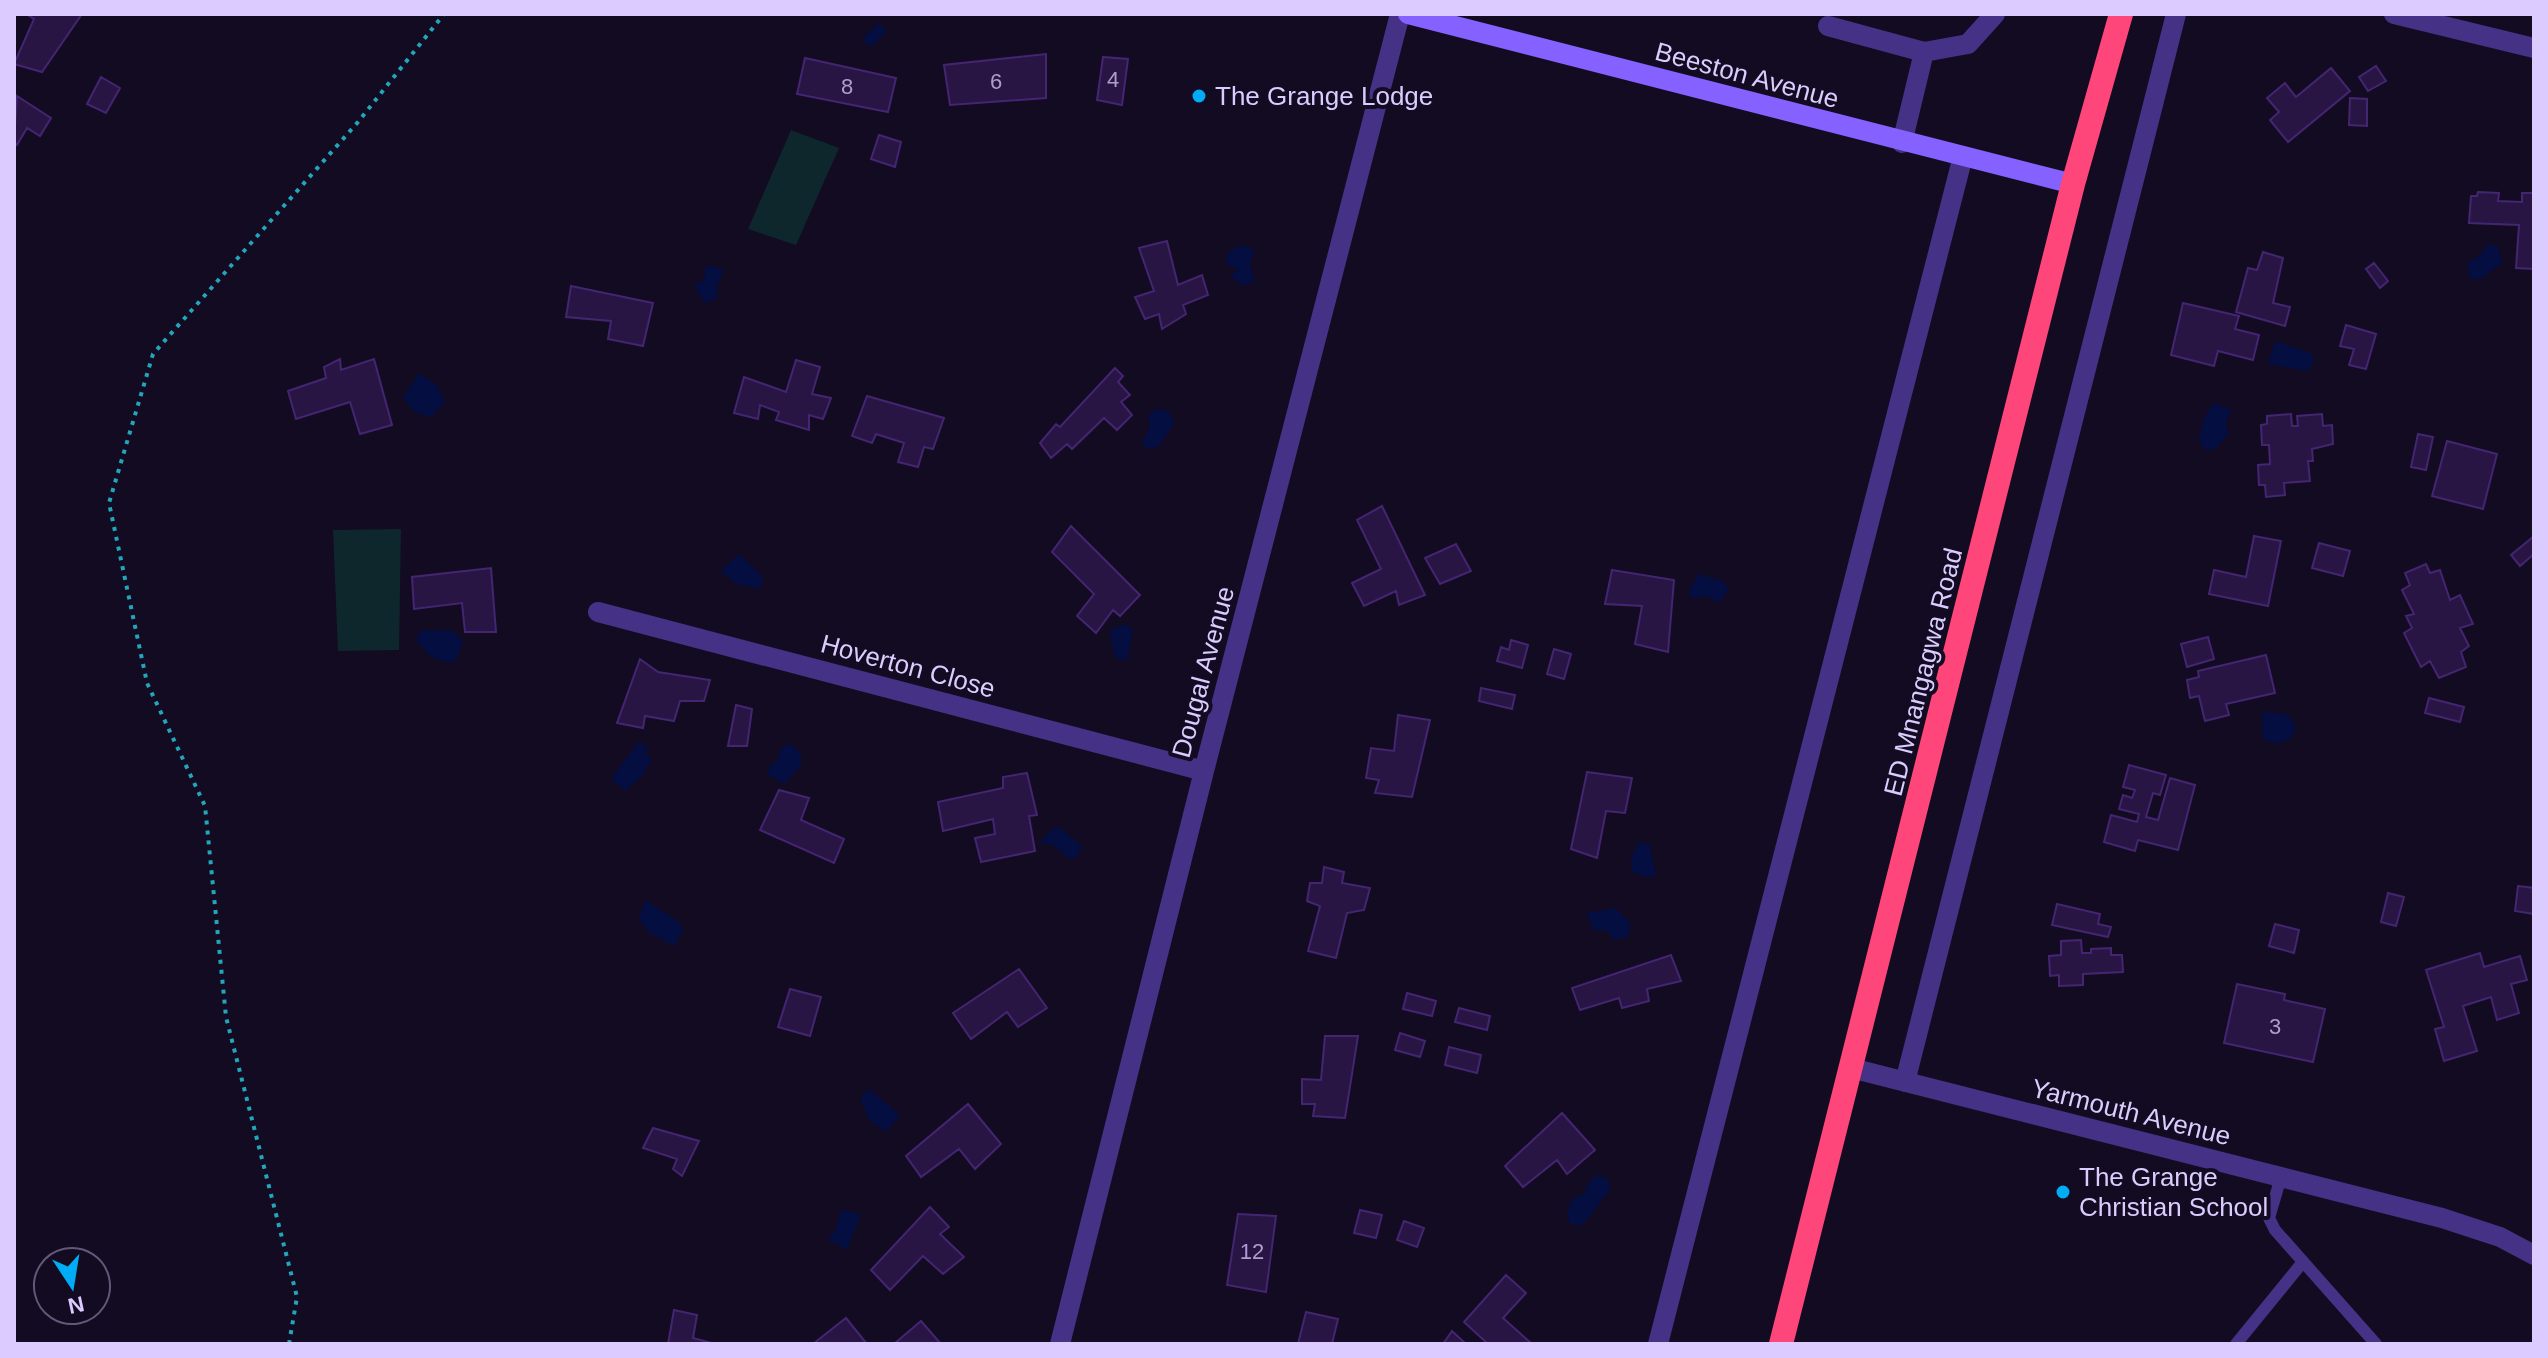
<svg xmlns="http://www.w3.org/2000/svg" width="2548" height="1358" font-family="Helvetica,sans-serif">
  <style>
    .green { fill: #0d272c }
    .water { fill: #040e41 }
    .building { fill: #281544; stroke: #442572; stroke-width: 2 }
    .lines { fill: none; stroke-linecap: round; stroke-linejoin: round }
    .path { stroke: #22a6bc; stroke-width: 4; stroke-dasharray: 4 6; stroke-linecap: butt }
    .lane { stroke: #453185; stroke-width: 12 }
    .street { stroke: #453185; stroke-width: 20 }
    .secondary { stroke: #8562ff; stroke-width: 20 }
    .highway { stroke: #ff467a; stroke-width: 24 }
    .poi-dot { fill: #00acf6; stroke: #130b21; stroke-width: 3 }
    .labels { text-anchor: middle; dominant-baseline: central; stroke-width: 8; stroke-linejoin: round; paint-order: stroke }
    .number-label { font-size: 22px; fill: #ae9ed0 }
    .street-label { font-size: 26px; fill: #dbcbff; stroke: #130b21 }
    .poi-label { font-size: 26px; fill: #dbcbff; stroke: #130b21; text-anchor: start }
  </style>
  <rect width="100%" height="100%" fill="#130b21"/>
  <path class="green" d="M791,130l48,18 -43,97 -48,-16z
    M401,529l-2,121 -61,1 -5,-121z"/>
  <path class="water" d="M879,23l8,9 -16,15 -9,-8z
    M2488,244l10,2 4,17 -21,16 -12,-1 -1,-16 11,-5z
    M1244,245l11,6 -5,14 5,16 -12,5 -13,-10 9,-6 -14,-7 4,-12z
    M706,265l18,5 -7,16v12l-13,5 -10,-18 10,-5z
    M2275,341l36,12 3,8 -6,10 -40,-7z
    M419,373l18,12 8,17 -14,15 -17,-5 -11,-14z
    M2213,403l18,6 -5,14 3,11 -13,14 -9,3 -8,-9 4,-22z
    M1156,409l12,2 7,12 -16,23 -10,3 -7,-5 8,-19 -2,-9z
    M739,554l24,23 -2,12 -24,-5 -16,-13z
    M1698,574l25,7 6,9 -11,13 -12,-7 -14,2 -4,-5z
    M1124,624l9,5 -6,31 -12,-2 -5,-28z
    M421,630l32,1 10,10 -8,21c-20,0 -26,-6 -39,-22z
    M2262,712l25,2 9,12 -5,13 -14,5 -14,-5z
    M638,742l11,6 -4,5 7,6 -10,17 -17,15 -14,-12z
    M789,743l12,10 -1,14 -16,17 -17,-10 4,-10 6,-2 3,-12z
    M1059,827l23,19 -5,12 -8,1 -16,-14 -13,-3 13,-14z
    M1639,842l11,2 6,32 -11,1 -13,-5 -1,-14z
    M645,900l34,22 4,8 -8,16 -26,-13 -10,-15z
    M1615,908l15,14 -1,15 -15,3 -8,-10h-13l-6,-17z
    M869,1089l31,26 -14,17 -17,-12 -9,-22z
    M1596,1175l12,3 2,14c-13,10 -15,22 -28,33l-12,-1 -3,-12 5,-13 12,-5 4,-11z
    M841,1210l20,4 -14,36 -19,-11 8,-10z"/>
  <path class="building" d="M26,14h56l-40,58 -28,-8 20,-45z
    M1046,54v44l-96,7 -6,-40z
    M1103,57l25,2 -6,46 -25,-5z
    M805,58l91,20 -8,34 -91,-18z
    M2376,66l10,15 -18,10 -9,-14z
    M2331,68l19,23 -62,51 -18,-22 9,-8 -12,-14 18,-15 11,14z
    M101,77l19,11 -14,25 -19,-9z
    M17,96l34,22 -11,18 -13,-8 -10,17 -3,-3z
    M2350,98l17,1v27l-18,-1z
    M879,135l22,7 -6,25 -24,-8z
    M2478,192l21,1 -1,8 24,1v-9h12v76l-18,-1 3,-43 -50,-2 2,-27h6z
    M1167,241l11,44 24,-10 6,20 -25,10 3,9 -24,15 -3,-15 -14,5 -10,-22 19,-6 -15,-43z
    M2263,252l20,6 -10,45 17,4 -5,19 -49,-14 12,-44 9,2z
    M2374,263l14,18 -8,7 -14,-19z
    M571,286l82,17 -10,43 -35,-7 3,-18 -45,-4z
    M2183,303l56,13 -4,13 24,6 -6,25 -35,-9 -4,15 -43,-11z
    M2346,325l30,9 -10,35 -17,-4 5,-16 -14,-3z
    M340,359l1,11 33,-11 18,66 -32,9 -10,-32 -54,17 -8,-28 38,-13 -2,-11z
    M796,360l24,7 -8,27 19,4 -8,21 -14,-4v15l-33,-10 3,-8 -19,-7 -2,14 -24,-6 10,-36 42,15z
    M1115,368l8,8 -5,6 12,13 -9,7 11,13 -15,15 -13,-12 -32,31 -5,-5 -16,14 -11,-15 16,-19 4,3z
    M867,396l77,22 -11,31 -9,-2 -6,20 -20,-5 6,-19 -28,-9 -4,9 -20,-7z
    M2291,414l1,12h6l-1,-10 25,-2 1,12 9,-1 1,19 -21,5 1,12h-5l2,20 -26,2 1,12 -19,2 -1,-12h-6l-1,-20 12,-1 -1,-19h-7l-1,-20 6,-1v-8z
    M2418,434l15,3 -7,33 -15,-3z
    M2447,441l50,13 -14,55 -51,-13z
    M1382,506l43,89 -26,10 -3,-14 -32,15 -12,-23 29,-14 -24,-49z
    M1071,526l69,69 -20,21 -7,-6 -17,23 -19,-17 17,-22 -42,-42z
    M2254,536l27,5 -13,65 -59,-12 5,-24 32,7z
    M2534,536v18l-14,12 -9,-11z
    M2319,543l31,8 -7,25 -31,-8z
    M1456,544l15,27 -31,13 -15,-26z
    M2426,564l4,9 10,-3 10,30 10,-5 13,29 -13,4 9,18 -8,6 5,15 -27,11 -9,-17 -9,6 -17,-34 8,-5 -6,-12 8,-2 -12,-24 8,-5 -5,-12z
    M491,568l5,64h-31l-3,-29 -48,6 -2,-32z
    M1612,570l62,10 -6,72 -33,-8 7,-38 -37,-2z
    M2208,637l6,22 -27,8 -6,-23z
    M1511,640l17,5 -6,23 -25,-7 4,-14 8,3z
    M1554,649l17,5 -7,25 -17,-5z
    M2266,655l9,38 -49,11 3,11 -24,6 -6,-25 -9,2 -3,-18 12,-3 -1,-6z
    M640,659l18,13 52,8 -6,21h-24l-6,20 -29,-5 -2,12 -26,-5z
    M1481,688l34,7 -3,14 -33,-8z
    M2429,698l35,9 -4,15 -35,-9z
    M736,705l16,4 -5,37h-19z
    M1398,715l32,5 -18,77 -37,-4 4,-13 -13,-2 5,-30 23,3z
    M2129,765l37,10 -6,20 -7,-2 -7,24 12,3 12,-42 25,7 -17,65 -40,-10 -3,11 -31,-9 7,-27 26,7 2,-8 -20,-5 4,-14 9,3 3,-8 -12,-3z
    M1587,772l45,6 -7,35 -19,-2 -9,47 -26,-9z
    M1027,773l10,42 -8,1 6,35 -54,11 -6,-24 20,-4 -2,-15 -50,12 -5,-29 65,-14v-11z
    M779,790l30,8 -8,22 43,19 -10,24 -74,-33z
    M1324,867l20,5 -2,11 28,5 -6,22 -17,3 -11,45 -28,-7 12,-45 -13,-5 3,-18h12z
    M2518,886l16,2v26l-19,-3z
    M2388,893l16,4 -8,29 -15,-4z
    M2057,904l43,10 -2,10 13,3 -3,10 -56,-12z
    M2275,924l24,6 -5,23 -25,-7z
    M2081,940l1,13h9v-4l20,-1v7h11l1,17 -40,2v11l-24,1v-11l-9,1 -1,-20 12,-1v-14z
    M2480,953l4,14 36,-11 7,24 -16,4 8,29 -22,7 -6,-23 -28,9 14,45 -33,10 -9,-32 9,-2 -18,-57z
    M1671,955l10,26 -34,8 2,12 -27,7 -3,-10 -39,12 -8,-22z
    M1019,969l28,39 -29,19 -11,-15 -36,27 -18,-26z
    M2237,984l48,10 -1,6 41,9 -12,53 -89,-19z
    M790,989l31,8 -11,39 -32,-9z
    M1407,993l29,8 -4,15 -29,-7z
    M1459,1008l31,8 -3,14 -32,-8z
    M1400,1033l25,8 -5,16 -25,-7z
    M1325,1036h33l-13,82 -32,-2 2,-12h-13v-25l19,1z
    M1449,1047l32,8 -4,18 -32,-8z
    M968,1104l33,40 -26,25 -16,-20 -38,28 -15,-21z
    M1562,1113l33,37 -28,24 -10,-14 -34,27 -18,-21z
    M653,1128l46,13 -17,35 -9,-7 4,-10 -34,-11z
    M930,1207l19,20 -9,7 24,23 -21,17 -20,-18 -33,34 -19,-20z
    M1360,1210l22,5 -6,23 -22,-5z
    M1238,1214l38,2 -10,76 -39,-7z
    M1404,1221l20,7 -7,19 -20,-7z
    M1506,1275l20,18 -23,25 29,26h-44l-24,-22z
    M674,1310l23,5 -4,23 22,6h-47z
    M1306,1312l32,7 -6,25h-34z
    M846,1318l21,26h-54z
    M921,1321l20,23h-47z
    M1452,1331l14,13h-23z"/>
  <g class="lines">
    <path class="path" d="M289,1344l8,-47 -71,-280 -21,-211 -58,-123 -38,-180 44,-149 205,-232 86,-108"/>
    <path class="lane" d="M2281,1177l-12,41 6,12 101,114
      M2236,1344l66,-81"/>
    <path class="street" d="M2394,14l140,34
      M1828,26l96,26
      M1902,143l22,-91 44,-8 27,-30
      M598,612l606,159
      M1851,1068l591,150 58,19 34,18
      M1905,1082l271,-1068
      M1060,1344l144,-573 196,-757
      M1658,1344l305,-1188"/>
    <path class="secondary" d="M1408,14l665,170"/>
    <path class="highway" d="M1781,1344l292,-1160 48,-170"/>
  </g>
  <g class="poi-dot">
    <circle cx="1199" cy="96" r="8"/>
    <circle cx="2063" cy="1192" r="8"/>
  </g>
  <g class="labels">
    <g class="number-label">
      <text x="1113" y="79">4</text>
      <text x="996" y="81">6</text>
      <text x="847" y="86">8</text>
      <text x="2275" y="1026">3</text>
      <text x="1252" y="1251">12</text>
    </g>
    <g class="street-label">
      <text transform="translate(1747 75) rotate(15)">Beeston Avenue</text>
      <text transform="translate(908 666) rotate(15)">Hoverton Close</text>
      <text transform="translate(1203 672) rotate(-75)">Dougal Avenue</text>
      <text transform="translate(1923 672) rotate(-76)">ED Mnangagwa Road</text>
      <text transform="translate(2131 1112) rotate(14)">Yarmouth Avenue</text>
    </g>
    <g class="poi-label">
      <text x="1215" y="96">The Grange Lodge</text>
      <text x="2079" y="1177">The Grange<tspan x="2079" dy="30">Christian School</tspan></text>
    </g>
  </g>
  <rect width="2548" height="1358" fill="none" stroke="#dbcbff" stroke-width="32"/>
  <g transform="translate(72 1286) rotate(168)"><circle r="38" fill="#130b21" stroke="#63587a" stroke-width="2"/>
  <path d="M0-6L14 30L0 20L-14 30Z" fill="#00acf6"/>
  <text y="-12" font-size="22" font-weight="bold" text-anchor="middle" fill="#dbcbff">N</text>
  </g>
</svg>
